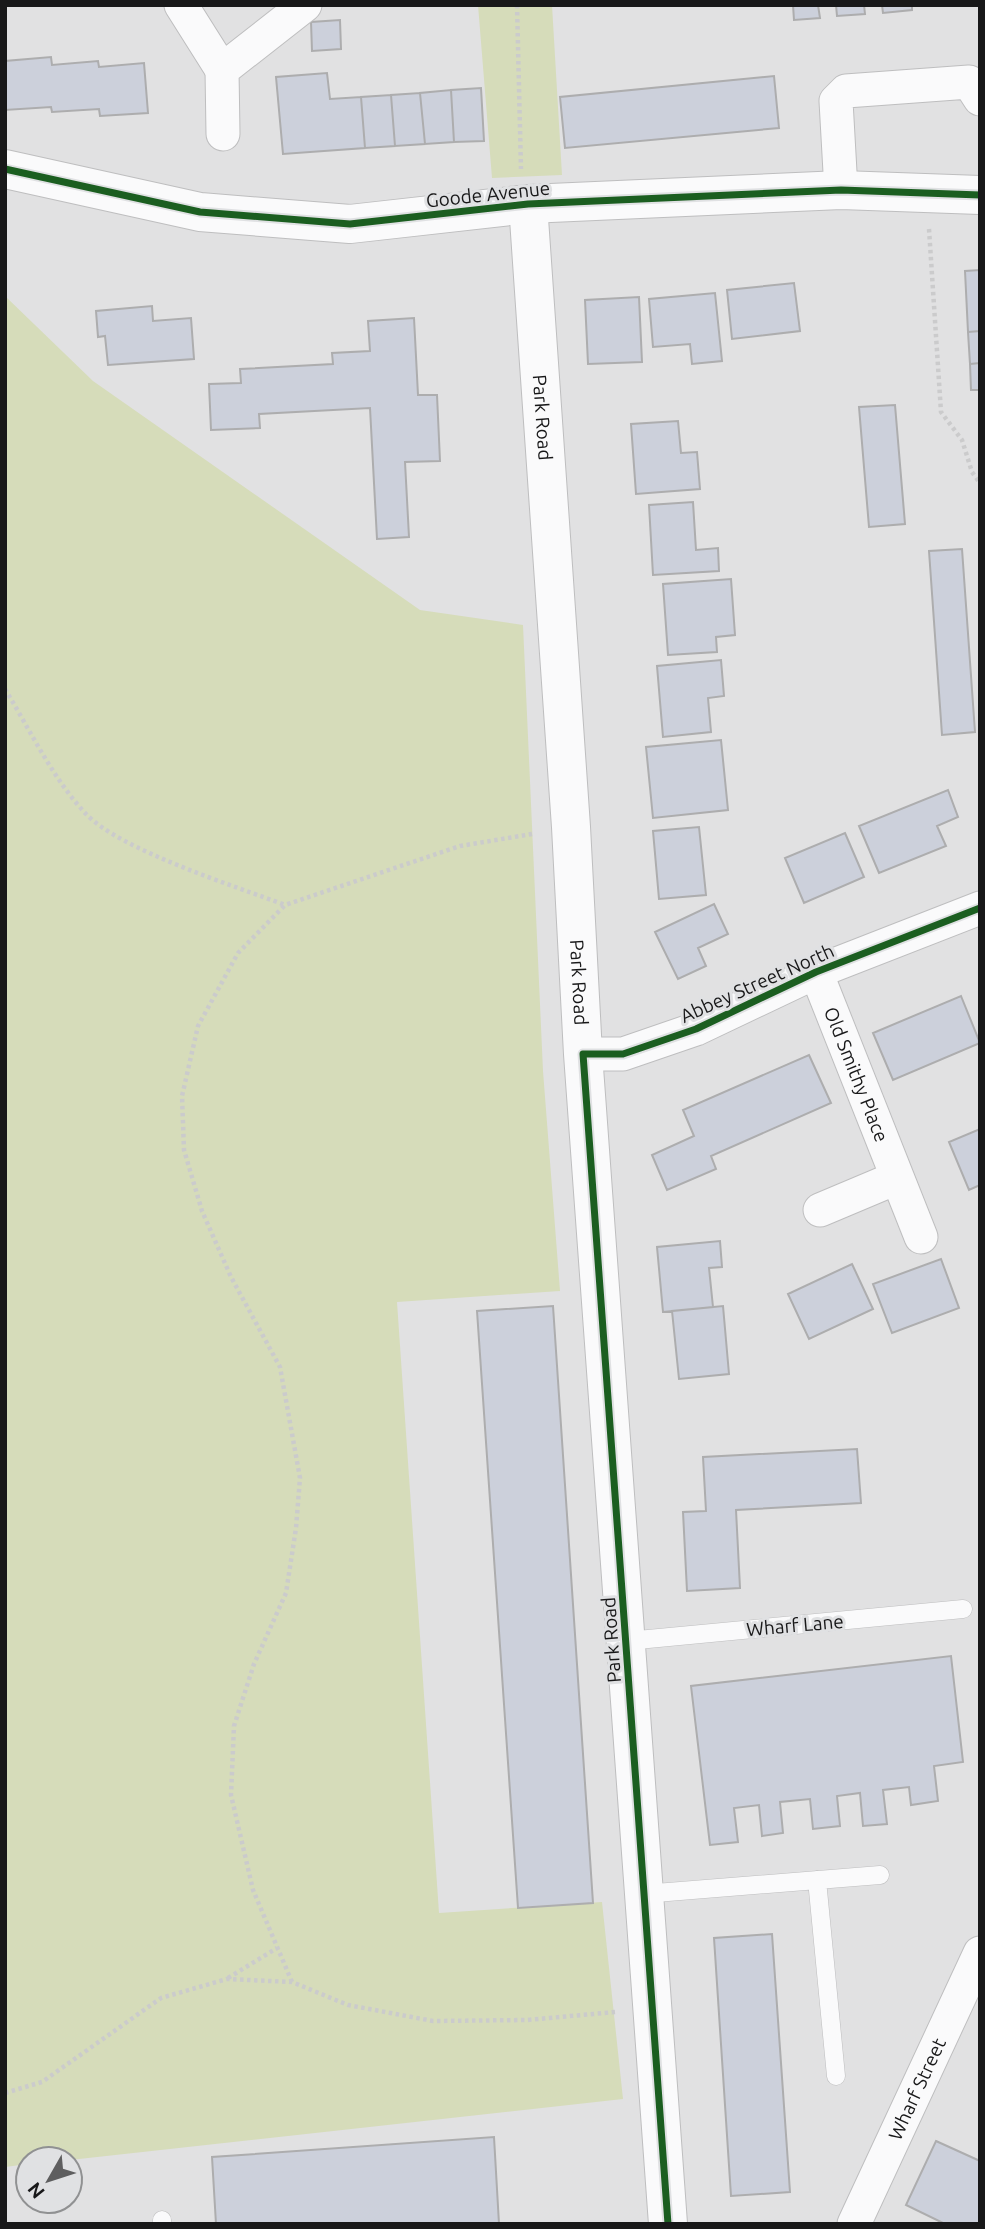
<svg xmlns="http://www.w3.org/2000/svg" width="985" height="2229" font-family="Ubuntu,sans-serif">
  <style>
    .green { fill: #d6dcba }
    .building { fill: #ccd0db; stroke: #adadae; stroke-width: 2 }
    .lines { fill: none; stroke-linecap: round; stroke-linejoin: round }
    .lane-casing { stroke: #bebebf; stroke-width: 19 }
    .street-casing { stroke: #bebebf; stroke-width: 35 }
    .secondary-casing { stroke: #bebebf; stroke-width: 40 }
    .path { stroke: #cbcbcc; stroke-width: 4.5; stroke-dasharray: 3.5 3.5; stroke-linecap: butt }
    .lane { stroke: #fafafb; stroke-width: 18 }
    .street { stroke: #fafafb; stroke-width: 33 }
    .secondary { stroke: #fafafb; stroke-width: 38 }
    .cycleway-casing { stroke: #e0e1e3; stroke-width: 11 }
    .cycleway { stroke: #1b5e20; stroke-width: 7 }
    .labels { text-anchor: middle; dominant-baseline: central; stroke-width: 6; stroke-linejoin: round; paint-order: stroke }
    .street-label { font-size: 19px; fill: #181819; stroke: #e0e1e3 }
  </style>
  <rect width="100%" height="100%" fill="#e1e1e2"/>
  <path class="green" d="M478,5h74l10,170 -70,3z
    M5,296l88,85 327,229 103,15 20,446 17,220 -163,11 42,611 163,-11 21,197 -553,61 -42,-1v5l-23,3z"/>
  <path class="building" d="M793,5h25l2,13 -26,2z
    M836,5h28l1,9 -28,2z
    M882,5h30v5l-29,3z
    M340,20l1,29 -29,2 -1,-29z
    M51,57l1,8 46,-4 1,6 45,-4 4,50 -48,3 -1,-7 -47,3 -1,-5 -46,3v-49z
    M327,73l3,26 31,-2 4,51 -82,6 -7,-77z
    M774,76l5,52 -214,20 -5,-51z
    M481,88l3,53 -30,1 -3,-52z
    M451,90l3,52 -29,2 -5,-51z
    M420,93l5,51 -30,2 -4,-51z
    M391,95l4,51 -30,2 -4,-51z
    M980,270v61l-12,1 -3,-61z
    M794,283l6,48 -68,8 -5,-49z
    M715,293l7,68 -30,3 -2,-20 -37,3 -4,-48z
    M639,297l3,65 -54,2 -3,-64z
    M152,306l1,15 38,-3 3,41 -86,6 -3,-29 -7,1 -2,-26z
    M414,318l4,77h19l3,66 -35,1 4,75 -32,2 -7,-131 -111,6 1,14 -49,2 -2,-46 32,-1 -1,-14 93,-5 -1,-11 38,-2 -2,-30z
    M980,331v32l-10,1 -2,-32z
    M980,363v27h-9l-1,-26z
    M895,405l10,119 -36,3 -10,-120z
    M678,421l3,32 16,-1 3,37 -64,5 -5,-70z
    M693,502l3,48 22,-2 1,23 -66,4 -4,-70z
    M962,549l13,183 -33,3 -13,-184z
    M731,579l4,56 -19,2 1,15 -49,3 -5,-71z
    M721,660l3,36 -16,2 3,34 -48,5 -6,-71z
    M721,740l7,70 -75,8 -7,-71z
    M948,790l10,27 -21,9 9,20 -67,27 -20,-47z
    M699,827l7,68 -47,4 -6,-68z
    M845,833l19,44 -60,26 -19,-45z
    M714,904l14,30 -30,14 8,18 -28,13 -23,-47z
    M961,996l19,47 -87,37 -20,-47z
    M809,1055l22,48 -120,53 5,13 -49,21 -15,-35 42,-19 -11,-26z
    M980,1129v56l-11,5 -20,-48z
    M720,1241l2,26 -13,1 4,39 -50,5 -6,-65z
    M941,1259l18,49 -67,25 -19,-49z
    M852,1264l21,45 -64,30 -21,-45z
    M553,1306l40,597 -75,5 -41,-597z
    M723,1306l6,68 -50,5 -7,-68z
    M857,1449l4,54 -125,7 4,78 -53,3 -4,-79 23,-1 -3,-54z
    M951,1656l12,106 -29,4 4,35 -27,4 -2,-18 -26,3 4,34 -24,2 -3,-33 -23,3 3,30 -27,3 -3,-30 -30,3 3,31 -21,3 -3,-31 -25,3 4,34 -28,3 -19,-159z
    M772,1934l18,258 -59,4 -17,-258z
    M494,2137l5,87h-283l-4,-67z
    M936,2141l44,20v63h-35l-39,-19z"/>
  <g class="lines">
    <g class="lane-casing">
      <path id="lane" d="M627,1641l336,-32
        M817,1880l19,196
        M643,1894l237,-19
        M162,2220v4"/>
    </g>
    <g class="street-casing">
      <g id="street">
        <path d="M181,5l41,65"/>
        <path d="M223,134l-1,-64 83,-65"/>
        <path d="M841,190l-5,-89 10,-10 123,-9 11,17"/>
        <path id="s1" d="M816,972l105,265"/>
        <path d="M583,1054h40l73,-25 120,-57 164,-64"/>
        <path d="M820,1210l76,-32"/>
        <path id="s2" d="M854,2224l126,-271"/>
      </g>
    </g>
    <g class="secondary-casing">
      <g id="secondary">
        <path d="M5,169l195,43 150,12 178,-20 313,-14 139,5"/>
        <path id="s3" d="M528,204l43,623 12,227 85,1170"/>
      </g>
    </g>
    <path class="path" d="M517,5l4,164
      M929,229l12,183 21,28 10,32 8,11
      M5,689c25,41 48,90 81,125 34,36 149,72 199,91
      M228,1978l49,-30
      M292,1982l-39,-92 -22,-95 3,-69 20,-62 32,-71 10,-65 4,-50 -20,-111 -49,-90 -29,-66 -18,-61 -2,-54 16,-70 40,-73 47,-48 175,-59 72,-12
      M5,2093l37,-11 119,-84 66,-19 65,3 56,23 85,16 94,-1 88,-8"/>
    <use href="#lane" class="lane"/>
    <use href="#street" class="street"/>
    <use href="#secondary" class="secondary"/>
    <g class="cycleway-casing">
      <path id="cycleway" d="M5,169l195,43 150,12 178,-20 313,-14 139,5
        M668,2224l-85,-1170h40l73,-25 120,-57 164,-64"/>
    </g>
    <use href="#cycleway" class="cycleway"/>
  </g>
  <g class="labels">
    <g class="street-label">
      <text transform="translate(488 194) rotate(-6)">Goode Avenue</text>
      <text stroke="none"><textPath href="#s3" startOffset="214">Park Road</textPath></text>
      <text transform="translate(757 983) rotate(-24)">Abbey Street North</text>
      <text stroke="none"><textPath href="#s3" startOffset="780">Park Road</textPath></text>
      <text stroke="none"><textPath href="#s1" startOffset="110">Old Smithy Place</textPath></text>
      <text transform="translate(795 1625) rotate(-5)">Wharf Lane</text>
      <text transform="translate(611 1640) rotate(-94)">Park Road</text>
      <text stroke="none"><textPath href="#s2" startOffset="149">Wharf Street</textPath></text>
    </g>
  </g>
  <rect width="985" height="2229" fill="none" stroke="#181819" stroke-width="14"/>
  <g transform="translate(49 2180) rotate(231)"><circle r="33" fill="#e0e1e3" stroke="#909192" stroke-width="2"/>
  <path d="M0-5L12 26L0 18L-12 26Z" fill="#5e5e5f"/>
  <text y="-10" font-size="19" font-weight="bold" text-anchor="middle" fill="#181819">N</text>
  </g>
</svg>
